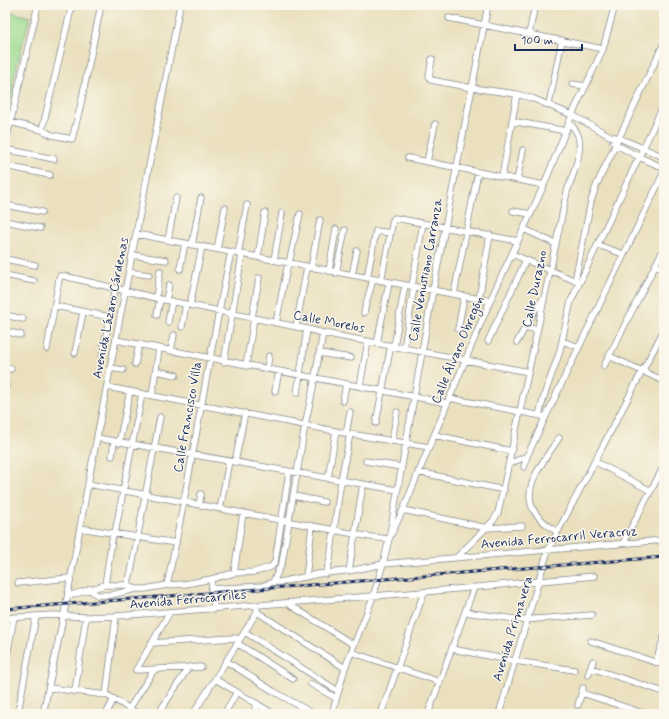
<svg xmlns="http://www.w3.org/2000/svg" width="669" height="719" font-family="Mynerve,sans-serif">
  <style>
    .green { fill: #9edb8f; stroke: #5c8576 }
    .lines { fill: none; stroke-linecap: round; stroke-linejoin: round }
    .minor-casing { stroke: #82888e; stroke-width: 7 }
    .minor { stroke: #fff; stroke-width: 5.5 }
    .rail-casing { stroke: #1b2f5e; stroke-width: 3 }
    .rail { stroke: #fbf7ec; stroke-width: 1.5; stroke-dasharray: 4.5; stroke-linecap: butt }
    .labels { text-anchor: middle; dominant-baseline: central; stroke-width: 3; stroke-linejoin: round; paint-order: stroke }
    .street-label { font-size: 13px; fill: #1b2f5e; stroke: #fbf7ec }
  </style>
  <rect width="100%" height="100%" fill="#fbf7ec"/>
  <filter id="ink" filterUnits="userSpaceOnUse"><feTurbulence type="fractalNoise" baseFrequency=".025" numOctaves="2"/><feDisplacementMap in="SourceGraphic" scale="8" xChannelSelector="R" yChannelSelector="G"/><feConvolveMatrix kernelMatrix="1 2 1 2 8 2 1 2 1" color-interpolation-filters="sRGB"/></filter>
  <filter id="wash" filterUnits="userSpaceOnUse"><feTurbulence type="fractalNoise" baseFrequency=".012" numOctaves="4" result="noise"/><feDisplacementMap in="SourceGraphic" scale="16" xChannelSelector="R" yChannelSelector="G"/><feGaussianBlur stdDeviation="0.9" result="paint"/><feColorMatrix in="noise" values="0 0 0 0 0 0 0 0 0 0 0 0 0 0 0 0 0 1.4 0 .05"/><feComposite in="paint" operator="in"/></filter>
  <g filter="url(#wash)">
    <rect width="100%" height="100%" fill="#eae0be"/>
    <path class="green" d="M5,11l25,6 -18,68 2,1 -9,40z"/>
  </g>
  <g filter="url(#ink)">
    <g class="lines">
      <g class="minor-casing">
        <path id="minor" d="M651,5l13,2
          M449,18l154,31
          M529,34l5,-24
          M432,59l-3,17 2,4 41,8 45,6 17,5 38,16 38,21 9,2 45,19
          M572,84l14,2
          M549,104l13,-64
          M512,121l54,10
          M10,122l32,8 10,5 20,4 8,-31 21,-103
          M42,130l30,-125
          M613,142l2,2 24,13 25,11
          M5,145l33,-140
          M5,149l49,10
          M408,158l136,27
          M427,162l8,-38
          M5,166l45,9
          M502,177l15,-83
          M517,180l6,-30
          M5,205l37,7
          M513,211l18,3
          M5,221l35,7
          M524,229l32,15
          M136,234l354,67
          M168,240l8,-42
          M192,245l9,-47
          M598,245l25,9
          M217,249l8,-41
          M238,254l9,-49
          M512,254l66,28
          M132,255l34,5
          M258,257l7,-44
          M5,259l30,6
          M274,260l8,-47
          M655,265l9,4
          M311,268l9,-48
          M180,269l5,-26
          M329,271l7,-42
          M129,272l20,3
          M336,273l9,-43
          M5,275l29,6
          M352,275l5,-24
          M367,278l9,-47 15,2
          M381,281l12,-61 2,-2 123,23
          M575,281l16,-80 6,-17 67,-141
          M412,286l11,-63
          M454,294l24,-122
          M156,298l4,-27
          M479,299l11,-64
          M166,300l3,-15
          M190,305l12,-59
          M55,306l55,11
          M364,313c2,-12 6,-21 9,-34
          M5,315l18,4
          M157,315l3,-16
          M252,318l7,-40
          M168,322l4,-21
          M276,323l12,-60 2,-4 10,-45
          M182,327l4,-23
          M296,327l11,-60
          M526,327l11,3
          M458,329l6,-32
          M5,331l16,4
          M116,340l331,63
          M488,341l38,-81
          M562,341l17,6
          M517,342l18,-32 8,-11
          M377,343l12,-60
          M394,346l11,-61
          M404,348l10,-61
          M47,349l12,-70 1,-3h4l96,23 147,30 16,4 206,39
          M171,351l3,-16
          M75,353l8,-41
          M319,353l32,5
          M609,356l55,25
          M102,357l13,-69
          M224,362l18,-107
          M135,364l4,-20
          M246,366l8,-48
          M604,366l60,-118
          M5,368l6,1
          M110,368l13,2
          M267,369l2,-13
          M156,371l20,4
          M5,386h1
          M360,386l8,-45
          M107,387l243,47 79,13
          M275,391l4,-20
          M297,393l10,-64
          M152,395l7,-46
          M449,398l93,18
          M343,401l3,-17
          M539,415l6,-22 14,-39 12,-53 93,-197
          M376,423l15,-78
          M346,434l4,-22
          M434,435l77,16
          M97,438l300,52
          M392,441l5,-29
          M119,443l11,-52
          M112,456l2,-14
          M366,461l35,6
          M594,461l57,30
          M235,462l10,-49
          M509,464l18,-8
          M524,467l3,-11 52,-109 85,-175
          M418,472l86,18
          M328,478l8,-47
          M88,484l283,53 18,2
          M294,496l30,6
          M199,505l2,-11
          M220,509l9,-48
          M403,510l84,18 35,-2
          M80,528l96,15
          M557,532c-8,-6 -18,-12 -23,-21 -14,-24 12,-53 25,-73
          M115,533l27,-139
          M390,533l43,-243 55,-285
          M623,543l41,-77
          M457,557l36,-36 5,-8 69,-321c5,-16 18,-43 10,-59 -2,-4 -5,-7 -8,-11
          M349,571l14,-87
          M234,573l9,-60
          M326,574l4,-15 11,-79 9,-46
          M306,577l6,-51
          M211,579l3,30
          M273,582l9,-19 23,-138 7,-32 11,-60
          M18,583l52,-5
          M105,585l8,-52
          M127,585l4,-13 29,-155
          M167,585c24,-110 40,-222 64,-333
          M89,589l8,6h14l25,-6
          M211,589l51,-3 11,-4h7l38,-8 36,-4 29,-6 281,-24
          M68,596l37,-11h22l9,4h9l22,-4 18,-1 26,-5 23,-6 20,-1 17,-5 4,-5 14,-90
          M287,603l67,42
          M170,612l-34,58 65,-3
          M257,612l88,56
          M465,612l57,8 70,-5
          M5,618l48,-3 33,2 30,-1 308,-24 170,-16
          M245,632l93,59
          M591,641l73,24
          M151,643l83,-5 6,1
          M237,643l56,36
          M452,649l63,12 59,9
          M351,652l89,30
          M226,661l47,30 41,23
          M656,662l8,-25
          M5,667l9,-50
          M591,668l73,24
          M588,675l5,-14
          M215,679l59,35
          M311,684l25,14
          M50,688l56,7 8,4 24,15
          M75,691l11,-74
          M582,693l64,21
          M106,695l10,-79
          M578,705l5,-17
          M19,707l17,-91
          M129,709l25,-39
          M44,712l9,2
          M43,714l23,-110 22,-120 92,-479
          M106,714l8,-15
          M158,714l31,-47
          M193,714l64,-102v-7
          M224,714l13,-22
          M252,714l6,-10
          M332,714l13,-46 28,-71 10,-33 6,-25 14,-29 87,-209 54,-116 28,-70 31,-66 12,-44
          M381,714l43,-122
          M428,714l46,-127
          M499,714l49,-164 116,-220
          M575,714l1,-1"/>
      </g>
      <use href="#minor" class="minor"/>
      <g class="rail-casing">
        <path id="rail" d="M5,609l659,-52"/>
      </g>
      <use href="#rail" class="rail"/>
    </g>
  </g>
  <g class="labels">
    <g class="street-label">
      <text transform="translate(426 270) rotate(-80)">Calle Venustiano Carranza</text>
      <text transform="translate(535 289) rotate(-78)">Calle Durazno</text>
      <text transform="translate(111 308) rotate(-79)">Avenida Lázaro Cárdenas</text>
      <text transform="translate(329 322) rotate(11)">Calle Morelos</text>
      <text transform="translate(458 350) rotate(-67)">Calle Álvaro Obregón</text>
      <text transform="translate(188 417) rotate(-80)">Calle Francisco Villa</text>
      <text transform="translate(559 538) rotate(-5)">Avenida Ferrocarril Veracruz</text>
      <text transform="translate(188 600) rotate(-5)">Avenida Ferrocarriles</text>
      <text transform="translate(513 629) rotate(-73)">Avenida Primavera</text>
    </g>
  </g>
  <rect width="669" height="719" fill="none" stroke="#fbf7ec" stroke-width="20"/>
  <path d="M515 44v6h67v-6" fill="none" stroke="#1b2f5e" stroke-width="2"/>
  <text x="521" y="44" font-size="12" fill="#1b2f5e" stroke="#fbf7ec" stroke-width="3" paint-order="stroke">100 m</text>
</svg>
